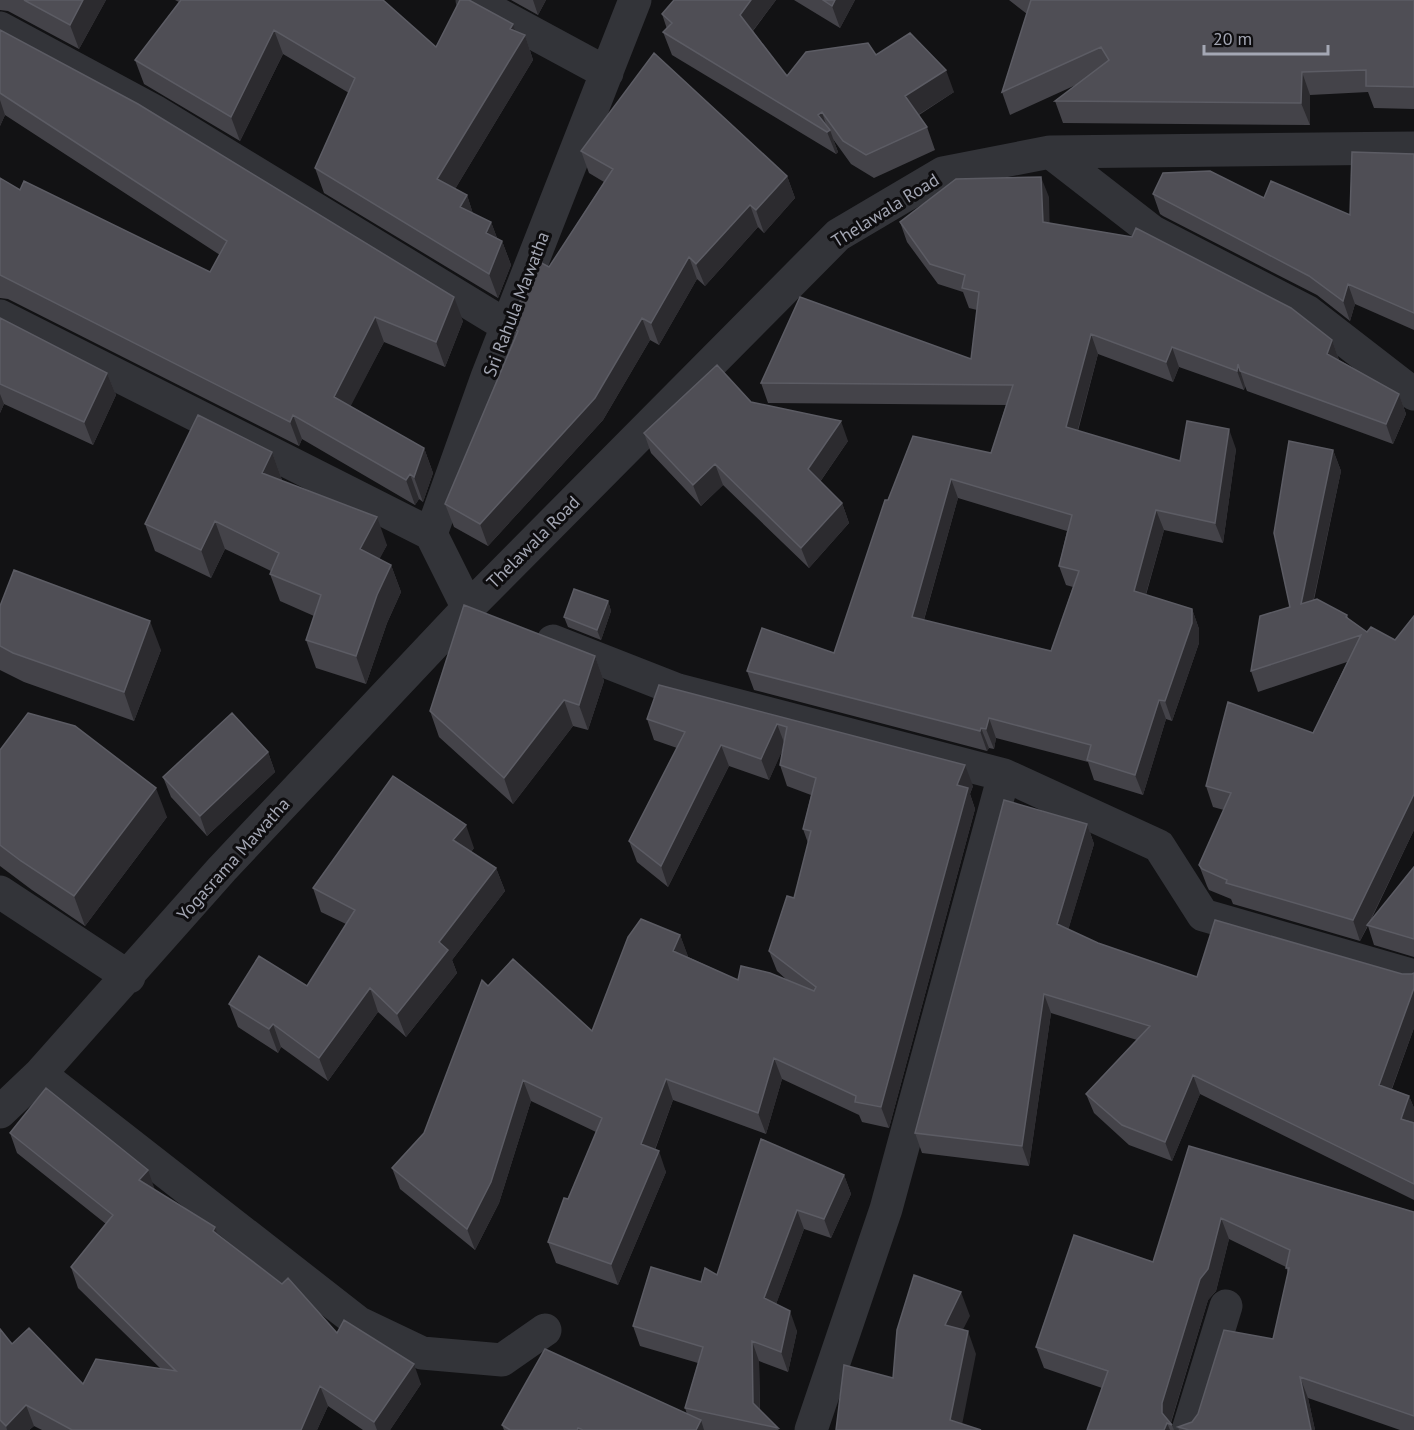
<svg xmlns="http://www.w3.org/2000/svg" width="1414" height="1430" font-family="'PT Sans',sans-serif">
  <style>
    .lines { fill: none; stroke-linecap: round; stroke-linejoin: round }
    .street { stroke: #333439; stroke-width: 33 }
    .wall { fill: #444349; fill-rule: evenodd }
    .shaded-wall { fill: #2c2b2f }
    .building { fill: #4f4e55; stroke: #5c5c64; stroke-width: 1.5; fill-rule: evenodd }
    .labels { text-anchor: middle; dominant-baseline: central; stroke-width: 6; stroke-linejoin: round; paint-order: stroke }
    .street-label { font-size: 18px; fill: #a4a7b4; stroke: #0e0d0f }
  </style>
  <rect width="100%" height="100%" fill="#121214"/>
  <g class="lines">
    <path class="street" d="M472,0l135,73
      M0,28l156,84 351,214
      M1050,152l103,80 155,80 106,82
      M0,316l431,218
      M468,608l-37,-74 56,-157 148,-377
      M553,641l125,49 326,85 155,71 44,69 211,61
      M0,892l129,85
      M40,1074l319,249 63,30 80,7 43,-30
      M0,1112l40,-38 182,-205 246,-261 370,-373 105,-62 107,-21 364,-4
      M811,1430l75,-221 118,-434
      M1188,1430l38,-124"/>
  </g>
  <path class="wall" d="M0,0h106l-27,49 -71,-38 -8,-1z
    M175,0h208l53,47 77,-23 3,8 9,3 8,25 -78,129 12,6 6,19 18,8 6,16 5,3 9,24 -13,33 -174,-105 -9,-25 34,-75 -66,-39 -43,87 -96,-57 -9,-24 44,-58z
    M511,0h35l-8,15z
    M674,0h102l-23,31 34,45 89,-21 78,37 -35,23 8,12 8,23 -61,28 -23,-14 -18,-25 5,13 -2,2 -164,-99 -9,-23 4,-3 -5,-15z
    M794,0h61l-15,28z
    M1009,0h405v109l-40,-1 -6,-16 -58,3v30l-247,-2 -8,-22 23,-17 -68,31 -8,-23 25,-78z
    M0,30l463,291 -18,46 -61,-25 -34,64 74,42 9,25 -10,29 -4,-3 -4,6 -113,-66 -3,7 -291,-147 -8,-1v-120l20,12 190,82 10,-17 -215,-140 -5,11z
    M581,151l206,25 8,22 -31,35 -6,-6 -53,59 -8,-7 -38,66 -9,-5 -47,80 -115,126 -34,-19 -9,-23 69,-165 -4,-12 94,-145 -15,-9z
    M1414,154v176l-59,-26 -5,17 -33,-26 -154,-79 -3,-2 -7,-20 111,4 86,17z
    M1049,197v26l283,117 7,20 60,34 7,20 -13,30 -146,-53 -2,-5 -1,4 -65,-23 -6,15 -75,-28 -20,77 102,30 56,-12 -13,94 -59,-13 -18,65 46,14 7,20v14l-27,78 -6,-2 -23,76 -49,-15 -6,-18 -92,-24 -2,11 -5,-1 -2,3 -233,-61 -7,-19 87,-18 54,-153 103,-47 15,-48 -238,-2 -7,-20 210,-24 6,-49 -8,-2 -6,-16 -25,-8 -31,-42 -7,-20zM958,498l109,33 -8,35 7,19 7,2 -22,64 -127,-31z
    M0,318l107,55 9,22 -23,50 -89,-41 -4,9z
    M751,402l97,39 -28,41 22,21 7,20 -40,45 -86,-83 -22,21 -50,-53 -7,-20z
    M1333,450l8,21 -27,129 33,15 2,5 18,12 28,8 19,-24v214l-44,92 44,-55v90l-40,-12 -6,-19 -8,15 -127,-37 -2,-5 -22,-9 -2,-4 -8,-21 25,-55 -11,-3 -7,-21 107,-53 34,-71 -89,30 -7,-21 39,-64z
    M272,452l10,28v1l105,64 -8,14 12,6 10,27 -14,31 -21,61 -50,-16 -10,-28 8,-24 -34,-15 -10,-27 1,-3 -46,-22 -14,29 -56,-27 -10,-27z
    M608,601l3,10 -10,29 -33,-13 -4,-10z
    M0,606l161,44 -27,71 -110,-39 -24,-12z
    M595,656l9,25 -16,49 -15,-4 -60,78 -74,-67 -9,-26z
    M659,685l314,101 -3,8 5,15 -86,319 -27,-6 -3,-7 -77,-36 -16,55 -93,-34 -18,50 11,22 -48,113 -62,-22 -8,-21 20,-43 28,-67 -65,-31 -32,102 -24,47 -75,-61 -8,-21 32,-35 64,-147 104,45 88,-96 8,22 50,23h49l-10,-9 -8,-20 25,-53 14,-55 -5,-14 8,-34 -24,-9 -7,-21 3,-17 -14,32 -40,-14 -61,121 -31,-25 -8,-21 48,-93 -23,-8 -7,-21z
    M0,750l167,67 -82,109 -53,-36 -32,-24z
    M268,752l7,20 -68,64 -36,-39 -8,-20z
    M1087,824l7,20 -26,86 30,13 99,34 215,-3 2,-1v55l-22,61 17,7 5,12v92l-214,-106 -28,67 -43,-16 -35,-32 -8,-19 51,-54 -86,-27 -22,153 -107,-13 -7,-20z
    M474,848l-3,4 25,16 9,23 -53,69 5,13 -51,64 -28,-25 -50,69 -47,-34 -3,6 -40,-26 -9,-23 78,-18 39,-62 -25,-12 -8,-24z
    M10,1133l145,57 60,37 3,9 119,97 84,51 -31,46h-27l-35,-24 -11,24h-275l-8,-4 -5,4h-29v-101l12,15 71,40 78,-15 -83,-81 -7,-21 35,-43 -89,-71z
    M761,1139l83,36 7,19 -20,44 -27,-9 -28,75 21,27 -9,41 -29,-11 1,49 19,20h-275l-2,-5 185,-11 -2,-6 13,-45 -58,-17 -7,-20 68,-44 16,-7z
    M1189,1146l225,66v218h-14l-92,-32 7,32h-136l-1,-3 14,-5 81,-83 15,-66 -2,-6 -57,-28 -13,52 -8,9 -37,123 3,7h-87l15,-42 -58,-20 -8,-21 117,-85z"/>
  <path class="shaded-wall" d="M83,0h23l-27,49 -9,-24z
    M533,0h13l-8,15z
    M751,0h25l-28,37 -8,-22z
    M835,0h20l-15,28 -8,-22z
    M513,24l7,19 5,-8 8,25 -87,144 -9,-25z
    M274,30l9,24 -43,87 -9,-24z
    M946,70l8,22 -41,26 -8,-22z
    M1302,72l8,23v30l-9,-22z
    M0,100l5,15 -5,11z
    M822,112l6,19 2,-1 8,22 -2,2 -9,-22 -9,-17z
    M787,176l8,22 -31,35 -8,-23z
    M1041,177l8,20 1,45 -7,-20z
    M467,195l8,25 -15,-13z
    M750,205l8,22 -53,59 -9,-22z
    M491,222l9,24 2,-5 9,24 -13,33 -9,-24 -3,-41z
    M689,257l8,22 -38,66 -8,-22z
    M1348,284l7,20 -5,17 -7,-20z
    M454,297l9,24 -18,46 -9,-25z
    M375,317l9,25 -41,79 -9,-24z
    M642,318l8,22 -47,80 -115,126 -8,-22z
    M1091,334l7,20 -25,93 -7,-20z
    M1332,340l7,20 -4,14 -8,-20z
    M1172,347l7,20 -6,15 -7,-20z
    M1238,364l7,22 -1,4 -7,-19z
    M107,373l9,22 -23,50 -9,-23z
    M0,394l4,10 -4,9z
    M1399,394l7,20 -13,30 -7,-20z
    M293,415l9,24 -3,7 -9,-24z
    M841,421l7,20 -33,48 -7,-20z
    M1229,429l7,20 -13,94 -8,-20z
    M424,448l9,25 -10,29 -9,-25z
    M1333,450l8,21 -33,154 -7,-21z
    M272,452l10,28 -10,21 -10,-28z
    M715,464l8,21 -22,21 -8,-21z
    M410,474l9,25 -4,6 -9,-25z
    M951,479l7,19 -39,139 -7,-20z
    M842,503l7,20 -40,45 -8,-20z
    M1156,510l8,20 -23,81 -7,-20z
    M377,517l10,28 -17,32 -10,-28z
    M215,521l10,28 -14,29 -10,-28z
    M391,565l10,27 -14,31 -21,61 -10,-28 21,-61z
    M608,601l3,10 -10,29 -4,-10z
    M1192,609l7,20v14l-27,78 -7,-20z
    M150,621l11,29 -27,71 -10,-29z
    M595,656l9,25 -16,49 -9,-25z
    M564,700l9,26 -60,78 -9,-26z
    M1159,700l7,19 -23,76 -8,-20z
    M989,718l7,20 -2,11 -8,-20z
    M777,724l8,21 -16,35 -8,-21z
    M981,728l8,20 -2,3 -7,-20z
    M721,745l8,21 -61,121 -7,-21z
    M268,752l7,20 -68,64 -7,-20z
    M965,765l8,21 -3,8 5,15 -86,319 -8,-21 76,-322z
    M156,788l11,29 -82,109 -11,-30z
    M1414,794v36l-54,111 -7,-21z
    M1087,824l7,20 -30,100 -7,-20z
    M466,825l8,23 -13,15 -8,-23z
    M496,868l9,23 -53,69 5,13 -51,64 -9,-23 42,-72z
    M680,935l8,21 -7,16 -8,-21z
    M370,988l8,24 -50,69 -9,-23z
    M1414,988v40l-28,76 -7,-19z
    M1044,994l7,19 -22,153 -7,-20z
    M273,1024l8,23 -3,6 -9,-24z
    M774,1058l8,21 -16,55 -8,-21z
    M1193,1075l7,19 -28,67 -7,-19z
    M666,1079l7,21 -24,65 -8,-21z
    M523,1080l8,21 -32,102 -24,47 -8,-21z
    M1409,1096l5,12v14l-13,-3z
    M659,1151l7,21 -48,113 -7,-21z
    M148,1170l7,20 -16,-10z
    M844,1175l7,19 -20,44 -7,-19z
    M797,1210l7,19 -33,89 -7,-20z
    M1221,1218l8,21 -13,52 -8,9 -38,125 -3,-2 3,7h-6l-2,-17v-10l38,-124z
    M215,1227l8,20 -10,-16z
    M961,1292l9,24 -17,33 -8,-24z
    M790,1311l7,20 -9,41 -7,-20z
    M968,1331l8,23 -15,76 -11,-10z
    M752,1341l7,20 1,62 -7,-20z
    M414,1364l7,20 -31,46h-13l-3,-8z
    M1300,1377l8,21 7,32h-4z
    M320,1386l8,20 -11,24h-16z
    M26,1405l8,21 -5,4h-22l-1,-4z
    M701,1420l3,10h-8z"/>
  <path class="building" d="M24,0h59l-13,25z
    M181,0h202l53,47 24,-47h9l44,24 -3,5 15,6 -88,144 30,16 -7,12 31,15 -5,11 16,8 -13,33 -174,-106 40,-90 -81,-48 -43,87 -96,-57z
    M674,0h77l-11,15 47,61 19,-24 62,-9 8,12 34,-22 36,37 -41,26 22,31 -61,28 -23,-14 -21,-29 -4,3 12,15 -3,2 -164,-100 9,-9 -10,-9z
    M823,0h12l-3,6z
    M1031,0h383v87l-48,-1v-16l-64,2 -1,31 -246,-2 54,-41 -8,-13 -99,45z
    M0,30l138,74 316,193 -18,45 -61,-25 -41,80 90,51 -10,29 -4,-3 -4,6 -113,-65 -3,7 -290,-147v-97l20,12 4,-9 186,91 17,-31 -227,-148z
    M654,53l133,123 -31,34 -6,-5 -54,59 -7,-7 -38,66 -9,-5 -47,80 -115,126 -35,-20 73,-173 -8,-4 26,-67 13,7 64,-98 -32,-18z
    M1352,152l62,2v159l-66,-29 -5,17 -34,-25 -156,-82 10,-21 47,-2 54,27 7,-17 79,34z
    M1041,177l2,45 89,15 4,-9 155,80 41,32 -5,14 72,40 -13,30 -146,-53 -2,-7 -1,7 -65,-24 -6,15 -75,-28 -25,93 114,34 7,-40 42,8 -14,94 -59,-13 -22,81 58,18v14l-27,78 -6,-1 -24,75 -48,-15 4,-15 -102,-27 -3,11 -5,-1 -1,3 -233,-60 15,-43 72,25 51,-153h3l25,-64 78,17 22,-68 -252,-2 39,-86 171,62 8,-67 -17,-4 3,-13 -35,-11 -30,-42 56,-43zM951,479l121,36 -13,51 20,5 -28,80 -139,-34z
    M0,318l107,55 -23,49 -84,-38z
    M717,365l34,37 90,19 -33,48 34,34 -41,45 -86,-84 -22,21 -49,-52z
    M198,415l74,37 -10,21 115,44 -17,32 31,16 -14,30 -21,61 -50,-16 15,-45 -51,-21 9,-21 -64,-32 -14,29 -56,-26z
    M1289,441l44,9 -32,154 16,-5 30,16 -1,2 21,15 4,-5 24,13 19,-24v178l-61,126 -127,-37 1,-3 -25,-11 -3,-4 32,-72 -25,-7 22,-84 85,31 48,-98 -110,36 9,-55 30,-9 -16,-74z
    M14,570l136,51 -26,71 -111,-39 -13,-7v-40z
    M574,589l34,12 -11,29 -33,-13z
    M464,605l131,51 -16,49 -15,-5 -60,78 -74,-67z
    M659,685l306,80 -8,20 11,3 -87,319 -26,-5 1,-6 -82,-38 -16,55 -92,-34 -25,65 18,7 -48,113 -63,-22 16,-44 4,1 34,-81 -79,-38 -32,102 -24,47 -75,-61 32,-35 58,-153 6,6 25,-27 79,72 36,-94 13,-18 39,16 -7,16 65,29 3,-14 29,7 44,18 2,-4 -47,-36 18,-55 7,2 17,-67 -8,-2 13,-51 -36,-13 7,-38 -10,-3 -16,35 -40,-14 -60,121 -32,-25 56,-109 -38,-13z
    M28,713l47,13 81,62 -82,108 -53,-35 -21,-16v-95z
    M232,713l36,39 -68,64 -37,-39z
    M393,776l73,49 -13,15 43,28 -57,74 9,8 -51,64 -27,-26 -51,70 -46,-34 -4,5 -40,-25 30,-48 48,30 48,-76 -42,-22z
    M1004,800l83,24 -30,100 41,19 99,34 18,-57 187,54h10l2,-1v15l-35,97 30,11 -8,23 13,4v61l-221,-109 -28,67 -43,-17 -36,-31 64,-68 -106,-32 -22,152 -107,-13z
    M1414,867v72l-47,-14z
    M46,1088l102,82 -9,10 76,47 -2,4 69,53 6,-6 49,55 7,-13 70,44 -40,58 -54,-36 -19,44h-229l-46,-25 -20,21 -6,-6v-91l12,15 17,-16 54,56 13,-25 80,12 -105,-104 42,-52 -103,-82z
    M761,1139l83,36 -20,44 -27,-9 -33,88 26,13 -9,41 -29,-11 1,62 25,25 -93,-20 18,-61 -70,-21 18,-59 50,15 4,-14 12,7z
    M1189,1146l225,66v204l-114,-39 11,53h-122l-11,-3 14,-5 6,-8 26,-84 49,9 16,-71h-3l4,-18 -69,-32 -13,51 -8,10 -38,124v10l10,12 -5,-2 -3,7h-77l21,-59 -72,-24 38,-112 79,27z
    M914,1275l47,17 -16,33 23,6 -18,89 31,10h-145l8,-65 49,13 4,-48z
    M545,1349l156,71 -5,10h-113l-5,-2 -1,2h-67l-8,-5z"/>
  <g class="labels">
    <g class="street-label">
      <text transform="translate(885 210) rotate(-32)">Thelawala Road</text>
      <text transform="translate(516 304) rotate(-69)">Sri Rahula Mawatha</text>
      <text transform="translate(533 542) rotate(-45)">Thelawala Road</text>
      <text transform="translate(233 859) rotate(-48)">Yogasrama Mawatha</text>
    </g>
  </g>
  <path d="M1204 45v9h124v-9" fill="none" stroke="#a4a7b4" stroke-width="3"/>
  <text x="1213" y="45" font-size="18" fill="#a4a7b4" stroke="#0e0d0f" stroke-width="4.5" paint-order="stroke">20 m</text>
</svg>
